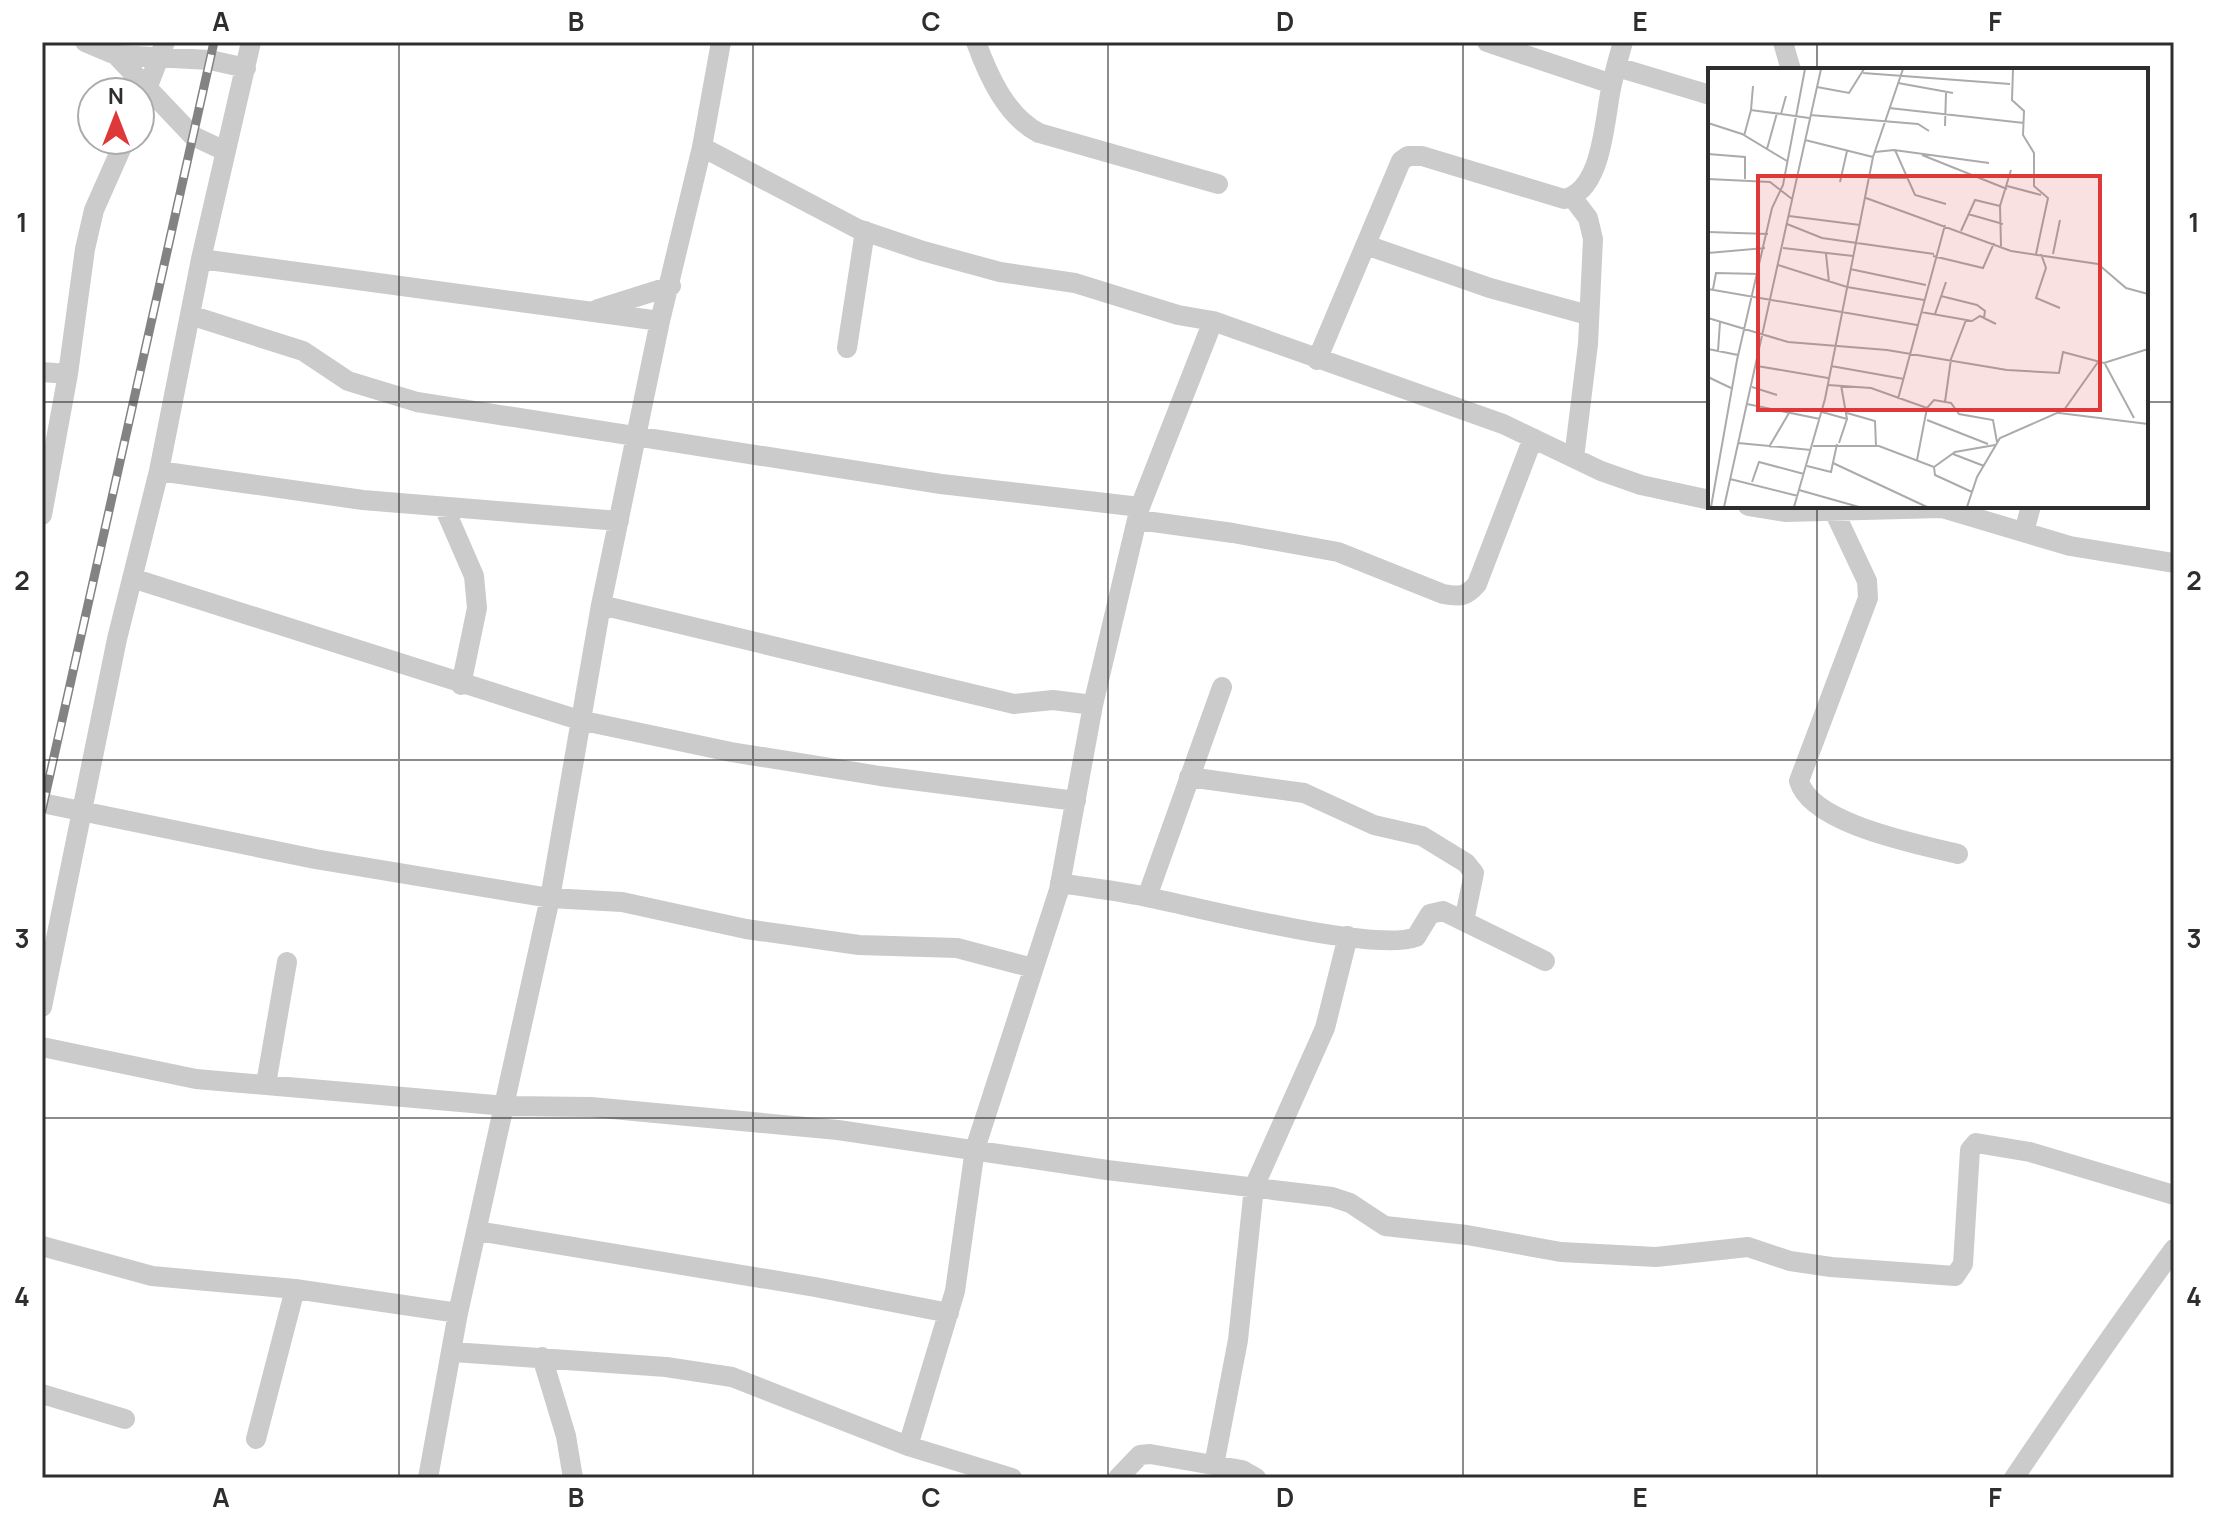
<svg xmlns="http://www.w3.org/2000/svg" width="2216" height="1520" font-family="Manrope,sans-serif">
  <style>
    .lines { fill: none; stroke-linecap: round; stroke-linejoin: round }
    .minor { stroke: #cbcbcb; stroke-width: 20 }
    .rail-casing { stroke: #838383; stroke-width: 9 }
    .rail { stroke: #fff; stroke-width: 6; stroke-dasharray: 18; stroke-linecap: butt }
    .grid { fill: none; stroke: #2e2e2e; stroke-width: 2; stroke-opacity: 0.55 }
    .inset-road { fill: none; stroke: #ababab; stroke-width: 2 }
    .view { fill: #de3838; fill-opacity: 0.15; stroke: #de3838; stroke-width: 4 }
    .inset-edge { fill: none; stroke: #2e2e2e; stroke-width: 4 }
    .neatline { fill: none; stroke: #2e2e2e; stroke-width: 3 }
    .grid-label { font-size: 26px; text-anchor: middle; font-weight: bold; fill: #2e2e2e }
  </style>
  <rect width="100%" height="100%" fill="#fff"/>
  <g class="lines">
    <path class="minor" d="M85,42l31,13 77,81 32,15
      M976,42c12,33 30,74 63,91l179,51
      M1487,42l125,42
      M1783,42l8,28
      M116,55l94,5 36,8
      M1617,67l93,28
      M140,107l25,-65
      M702,147l156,82 65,22 77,21 75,11 103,32 35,6 290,103 98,47 40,14 69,15
      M1572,197l16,21 5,21 -5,105 -14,114
      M1366,245l124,43 98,27
      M201,259l459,62
      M598,309l73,-23
      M190,315l113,36 45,30 69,21 524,82 199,23
      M847,348l18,-117
      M1317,360l84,-199 7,-5h14l142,43c40,-9 40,-82 48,-115 3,-14 7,-28 11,-42
      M42,372l26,2
      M159,471l204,29 256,21
      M1748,506l37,6 157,-4 128,38 104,17
      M444,507l30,69 3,32 -16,77
      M1833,509l34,72 1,17 -69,183c12,43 119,63 159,73
      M42,515l26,-141 17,-125 9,-39 31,-70
      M1138,520l95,13 105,19 105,42c17,3 23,3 34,-10l56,-146
      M2024,532l7,-26
      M132,578l447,142 152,32 149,24 196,25
      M601,605l413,99 39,-4 40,5
      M1189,777l115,16 70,32 48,11 44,27 8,10 -10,48
      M42,803l273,56 235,39 72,4 124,27 113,16 98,3 76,20
      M1060,883c30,5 61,8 91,15 51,10 223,55 265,39l14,-23 13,-3 102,50
      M1147,897l75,-210
      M42,1007l75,-368 42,-168 42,-212 50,-217
      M42,1047l154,32 310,27 85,1 247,23 269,40 225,27 18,6 35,23 82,9 94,17 95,5 92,-10 42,14 41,6 124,9 8,-12 7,-114 6,-7 54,9 144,43
      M266,1084l21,-122
      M477,1231l338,56 134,26
      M42,1246l110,30 143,13 163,24
      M453,1352l213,15 66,10 176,69 104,32
      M542,1357l24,79 7,42
      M42,1394l83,25
      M256,1439l39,-150
      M908,1446l47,-155 20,-142 84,-259 34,-185 47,-198 73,-186
      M1214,1465l24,-125 16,-153 71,-159 23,-92
      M428,1478l30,-165 92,-415 51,-293 59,-284 42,-174 19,-105
      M1118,1478l22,-23 10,-1 92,16 14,8
      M2014,1478c52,-77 105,-154 160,-229"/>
    <g class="rail-casing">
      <path id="rail" d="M42,810l172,-768"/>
    </g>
    <use href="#rail" class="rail"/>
  </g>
  <path class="grid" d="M399,42v1436M753,42v1436M1108,42v1436M1463,42v1436M1817,42v28M42,402h1668M2146,402h28M1817,506v972M42,760h2132M42,1118h2132"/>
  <g transform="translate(1708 68)">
    <rect width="440" height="440" fill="#fff"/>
    <path class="inset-road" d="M305,1l-1,31 12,11 -1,24 11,18v33l14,12 -12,56M155,5l147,11M190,15l55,10M109,19l32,6 15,-24M181,40l135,15M43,42l2,-24M73,46l28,4M102,47l108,9 11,7M0,55l34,11 45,27M237,58l1,-33M36,68l7,-26 30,4 5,-18M97,72l68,17M59,81l10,-36M187,82l20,45 31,9M167,84l19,-2 95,13M0,86l37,3v22M214,87l85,34M162,110h37M0,111l62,3 22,17M132,114l7,-31M299,118l34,9M158,130l145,53 87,13 28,24 22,6M260,146l35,10M81,148l71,9M79,156l35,14 112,16M253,163l14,-31 25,6M0,164l60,2M293,178l-1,-40 11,-36M75,180l70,8M0,185l57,-5M118,186l3,28M333,186l5,14 -10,30 24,10M345,186l7,-34M225,188l50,12 11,-25M70,197l69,22 77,13M142,201l76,16M0,221l209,36M5,221l3,-16 44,1M233,228l36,9 8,6 -1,7M213,244l51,9 8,-5 16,8M227,246l11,-32M0,250l80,24 99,8 120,20 52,3 4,-21 41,11 44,-14M0,281l30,6M10,283l2,-29M397,296l29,54M49,298l71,12M123,298l73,13M0,309l23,11M120,317l43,3 56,20M44,319l25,8M190,331l47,-174M237,334l6,-43 15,-39M39,336l73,15M114,344l25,7M139,345l28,8 1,25M351,345l89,11M219,352l61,24M30,375l73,7M131,375l8,-24 -6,-34M105,378h66l55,21 1,8 37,17M61,379l20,-34M245,386l31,12M209,392l10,-52 7,-8 17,3 8,11 34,6 4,22M125,395l94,44M99,398l24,6 6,-28M226,399l21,-15 40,-7M22,411l68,17M44,414l7,-20 45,12M91,422l60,17M3,439l26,-147 35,-152 11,-23 22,-116M16,439l97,-438M86,439l31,-108 48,-242 30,-88M259,439l10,-30 23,-39 64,-28 34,-48"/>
    <path class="view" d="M50,108h342v234h-342z"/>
    <rect width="440" height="440" class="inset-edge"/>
  </g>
  <rect width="2216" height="1520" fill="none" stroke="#ffffff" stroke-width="88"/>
  <g transform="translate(116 116)"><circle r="38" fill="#ffffff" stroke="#ababab" stroke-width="2"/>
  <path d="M0-6L14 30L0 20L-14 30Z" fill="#de3838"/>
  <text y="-12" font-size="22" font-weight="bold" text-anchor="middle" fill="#2e2e2e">N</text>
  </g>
  <rect x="44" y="44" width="2128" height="1432" class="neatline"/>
  <g class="grid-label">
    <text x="221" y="31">A</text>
    <text x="576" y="31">B</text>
    <text x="931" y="31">C</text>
    <text x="1285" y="31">D</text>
    <text x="1640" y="31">E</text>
    <text x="1995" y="31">F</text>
    <text x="22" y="232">1</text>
    <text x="2194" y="232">1</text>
    <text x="22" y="590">2</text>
    <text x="2194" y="590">2</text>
    <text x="22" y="948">3</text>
    <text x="2194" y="948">3</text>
    <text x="22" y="1306">4</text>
    <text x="2194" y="1306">4</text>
    <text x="221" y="1507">A</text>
    <text x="576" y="1507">B</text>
    <text x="931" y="1507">C</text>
    <text x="1285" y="1507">D</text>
    <text x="1640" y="1507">E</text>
    <text x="1995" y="1507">F</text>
  </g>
</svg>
